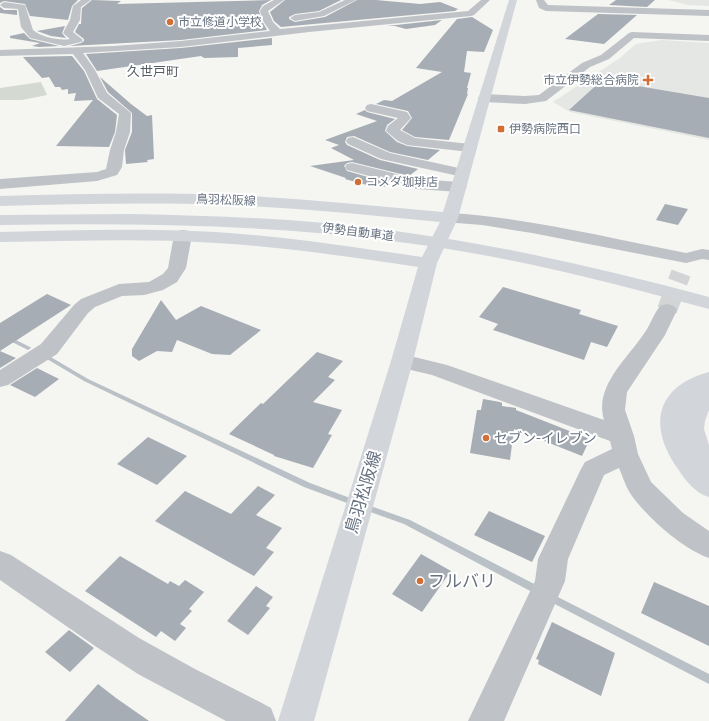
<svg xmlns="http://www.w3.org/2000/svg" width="709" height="721" font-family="Karla,'Noto Sans JP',sans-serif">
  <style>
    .built { fill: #e5e7e5 }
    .green { fill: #d4dad2 }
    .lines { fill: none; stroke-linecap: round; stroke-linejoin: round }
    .stream { fill: #b9c1c6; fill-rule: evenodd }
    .building { fill: #a7adb4 }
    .minor-tunnel { stroke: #d2d4d6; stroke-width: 20; stroke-dasharray: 20 10; stroke-linecap: butt }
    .minor { fill: #bfc2c6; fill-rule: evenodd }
    .major { fill: #d2d5da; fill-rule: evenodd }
    .highway { fill: #d2d5da; fill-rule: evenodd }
    .poi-dot { fill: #d16e36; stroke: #fff; stroke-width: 1.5 }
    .labels { text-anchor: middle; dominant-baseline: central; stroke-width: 4; stroke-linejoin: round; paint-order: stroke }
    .far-poi-label { font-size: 12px; fill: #677280; stroke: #fff; text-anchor: start }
    .far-street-label { font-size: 12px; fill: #677280; stroke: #fff }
    .far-quarter-label { font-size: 13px; fill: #545c66; stroke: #fff }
    .poi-label { font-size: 14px; fill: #677280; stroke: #fff; text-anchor: start }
    .near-street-label { font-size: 17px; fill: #677280; stroke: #fff }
    .near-poi-label { font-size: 17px; fill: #677280; stroke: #fff; text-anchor: start }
  </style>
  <rect width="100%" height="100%" fill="#f5f5f2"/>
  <path class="built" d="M668,0h41v6l-21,-1z
    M662,40l47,3v97l-139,-28 -17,-10 67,-44 16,-14z"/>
  <path class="green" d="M41,82l6,13 -25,5h-22v-12z"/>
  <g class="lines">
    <path class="stream" d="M0,332l30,15 1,1 -3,2 -28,-14z
      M49,356l39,23 222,104 48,18 1,2 -1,2 -3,1 -51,-19 -220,-106 -37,-22 -1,-1 1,-1z
      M365,504l45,16 132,68 1,3 -1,3 -3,1 -3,-1 -132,-70 -42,-15 -1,-2 1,-2z
      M550,593l159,81v10l-162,-84 -1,-3 1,-3z"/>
  </g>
  <path class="building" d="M0,0h78l-6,6 -4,14 -38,-4 -5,-12 -21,-3 -4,2z
    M92,0l29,1 -4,3 154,-4 -9,5 -3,6 3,10 5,9 -86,10 -111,6 11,-3 3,-2v-2l-9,-7 4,-8h2l1,-16z
    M285,0h56l-22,11 -24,3 -6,3v2l6,3 30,-5 32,-17h19l44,4 20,-2 18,7 -3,2 -174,16 -7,-6 -4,-9z
    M616,0h39l-8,7 -38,-2z
    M0,7l4,3h13v5l-17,-2z
    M598,14l39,1 -33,29 -39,-5z
    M472,17l21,13 -9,22 -17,-1 -3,21 7,1 -4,15h1l-1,6h1l-19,46 -34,-3 -13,-7 10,-12 -4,-7 -32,-7 8,-4 8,1 50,-29 -26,-4 41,-49z
    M442,20l-7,5 -29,4 -11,-3h-8z
    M65,26l-3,7 4,5 -15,-2 -14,-5z
    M24,33l6,6 29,7 -20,1 -7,-1 8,-3 -30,-5v-2z
    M272,38v7l-34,3v9l-34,1 -3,-2 -104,15 -11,-17 95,-6z
    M72,56l12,15 13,28 20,16 -2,17 -6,15 -53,-1 37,-46 -19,1 2,-8 -8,1v-5l-6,1 -2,-3h-5l-6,-10 -7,1 -19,-21z
    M100,77l31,27 16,12 5,-1 2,44 -7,1 1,2 -22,2 -1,-14 7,-18v-19l-24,-21z
    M602,80l107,18v40l-140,-28z
    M365,110l2,2 28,7 -8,6 -2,6 12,11 10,4 33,4 -12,10 -38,-8 -36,-16 -7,1 -2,5 2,3 33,15 38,9 -9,7 -57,-14 -5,1 -3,3 3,5 42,12 -5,4 -9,-2 -1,2 -29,-8 1,-1 -36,-12 44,-6 -23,-12 8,-3 -14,-5 52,-19 -21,-7z
    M665,204l23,5 -10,16 -22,-5z
    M503,287l78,23 -2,4 39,12 -11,21 -16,-5 -7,18 -91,-30 5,-6 -19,-7z
    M47,294l24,11 -71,46 16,7 -16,10v-45z
    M161,300l15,20 25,-14 60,24 -31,25 -18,-1 -35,-14 -5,12 -15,-1 -18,10 -7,-5v-7z
    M317,352l26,9 -15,16 7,3 -22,22 29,8 -14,24 4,1 -19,33 -39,-12v-1l-45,-21 32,-31 2,1z
    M37,368l22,11 -24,18 -25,-12z
    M483,399l17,3 2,1v3l14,2v2l74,29 -8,17 -68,-27 -4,31 -40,-7 7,-43h4z
    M148,437l39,19 -30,29 -40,-21z
    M258,486l17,9 -19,20 26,13 -16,20 8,4 -20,24 -99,-55 30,-30 46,23z
    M489,511l56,25 -13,26 -58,-27z
    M421,554l30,17 -29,41 -30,-18z
    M120,556l48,28 2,-3 9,5 6,-6 19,12 -15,17 3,2 -12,13 6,4 -11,13 -14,-10 -5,6 -71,-46z
    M654,582l55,24v40l-68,-33z
    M256,586l17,11 -7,9 4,2 -22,27 -21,-14z
    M552,622l63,31 -14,43 -63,-32 1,-4 -3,-1z
    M69,630l25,18 -24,24 -25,-20z
    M98,684l18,14 33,23h-84z"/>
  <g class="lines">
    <path class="minor-tunnel" d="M667,310l14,-37"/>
    <path class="minor" d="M81,0h10l-10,7 -1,13 -7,12 10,8 -2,2 -17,4 -34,-8 -9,-11 -3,-18 -14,-1 -4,-3 4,-3 21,3 8,25c8,7 26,11 37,9l-7,-6 7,-13 3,-14z
      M274,0h10l-16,11 5,11 7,7 188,-18 13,-11h9l-16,15 -3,1 -162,16 -128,15 -98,6 12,17 12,23 24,20 -1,19 -6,18 -2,17 -5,8 -20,6 -97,8v-10l97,-7 9,-3 4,-19 6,-18 3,-18 -21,-16 -13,-28 -12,-16 -73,2v-6l114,-4 67,-5 89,-10 -7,-10 -3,-10 3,-5z
      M345,0h11l-32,16 -29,5 -5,-3 5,-3 24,-3z
      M536,0h8l4,5 161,5v6l-163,-5 -7,-3z
      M632,32l77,3v6l-75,-3 -25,21 -19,8 -44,34 -21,3 -41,-2 -4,-1 -2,-3 2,-3 4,-1 41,2 14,-1 43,-32 19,-8 28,-22z
      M371,104l36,8 4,6 -11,12 15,8 55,6 5,1 2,3 -2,3 -5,1 -63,-7 -9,-4 -12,-10 2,-5 10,-8 -31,-7 -2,-3 2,-3z
      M353,137l37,16 78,17 2,3 -2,3 -5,1 -82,-18 -33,-15 -2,-3 2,-3z
      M352,163l65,16 42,3 5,2 3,3 -3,3 -5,2 -42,-3 -70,-19 -2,-3 2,-3z
      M450,213c79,5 158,25 236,40l16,-4 7,1v10l-7,-1 -16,4 -154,-30 -50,-8 -38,-3 -2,-4 2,-4z
      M183,230l6,1 3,4 -6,33 -9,14 -14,8 -19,5 -22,1 -27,11 -7,6 -31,41 -49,31 -8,2v-17l41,-26 33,-39 7,-6 38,-15 30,-2 14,-8 5,-6 6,-33 3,-4z
      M667,304l7,2 3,4 -12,25 -38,57 -2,18 9,26 4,18 13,28 32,31 26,18v27c-26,-9 -60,-39 -77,-62 -6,-8 -9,-19 -13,-28l-15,7 -36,84 -3,22 -61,140h-36l67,-140 3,-22 43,-90 4,-7 27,-13 -2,-8 -178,-66 -38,-9 -3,-5 3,-5 8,-2 45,11 157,55c-10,-33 22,-60 39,-85 7,-9 10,-20 17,-29z
      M0,551l11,4 128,83 56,31 65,33 11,6 5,13h-50l-88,-47 -43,-28 -95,-66z"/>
    <path class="major" d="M509,0h8l-59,218 -21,45 -24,98 -99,360h-36l113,-360 27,-94c-67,-10 -135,-20 -202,-24 -72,-5 -144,-2 -216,-1v-10c72,-2 143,-4 215,0 69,4 138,15 207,25l18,-35c-71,-7 -141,-14 -212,-17 -76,-3 -152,-1 -228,1v-10c76,-2 151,-4 227,-1 72,3 144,11 216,17z"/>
    <path class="highway" d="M134,214c89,2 179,5 268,18 104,14 206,38 307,65v12c-30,-8 -60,-16 -91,-24 -72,-18 -145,-34 -219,-43 -132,-18 -266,-19 -399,-17v-10z
      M709,372v38l-4,11 -1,8 5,16v52c-14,-4 -23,-16 -31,-28 -31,-43 -22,-83 31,-97z"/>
  </g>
  <g class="poi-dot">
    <circle cx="170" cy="22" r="4"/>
    <path d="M646 74h4v4h4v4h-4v4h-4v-4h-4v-4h4z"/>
    <rect x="497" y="125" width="8" height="8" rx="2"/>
    <circle cx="358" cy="182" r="4"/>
    <circle cx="486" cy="438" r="4"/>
    <circle cx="420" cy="581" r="4"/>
  </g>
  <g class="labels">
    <g class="far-poi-label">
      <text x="178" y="22">市立修道小学校</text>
      <text x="639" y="80" text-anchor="end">市立伊勢総合病院</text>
      <text x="509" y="129">伊勢病院西口</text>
      <text x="366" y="182">コメダ珈琲店</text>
    </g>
    <g class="far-street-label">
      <text transform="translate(226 200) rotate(2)">鳥羽松阪線</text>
      <text transform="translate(358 232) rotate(7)">伊勢自動車道</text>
    </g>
    <g class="far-quarter-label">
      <text x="153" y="71">久世戸町</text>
    </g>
    <g class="poi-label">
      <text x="494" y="438">セブン-イレブン</text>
    </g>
    <g class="near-street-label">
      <text transform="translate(363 492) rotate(-73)">鳥羽松阪線</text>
    </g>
    <g class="near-poi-label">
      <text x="428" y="581">フルバリ</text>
    </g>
  </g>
</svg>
